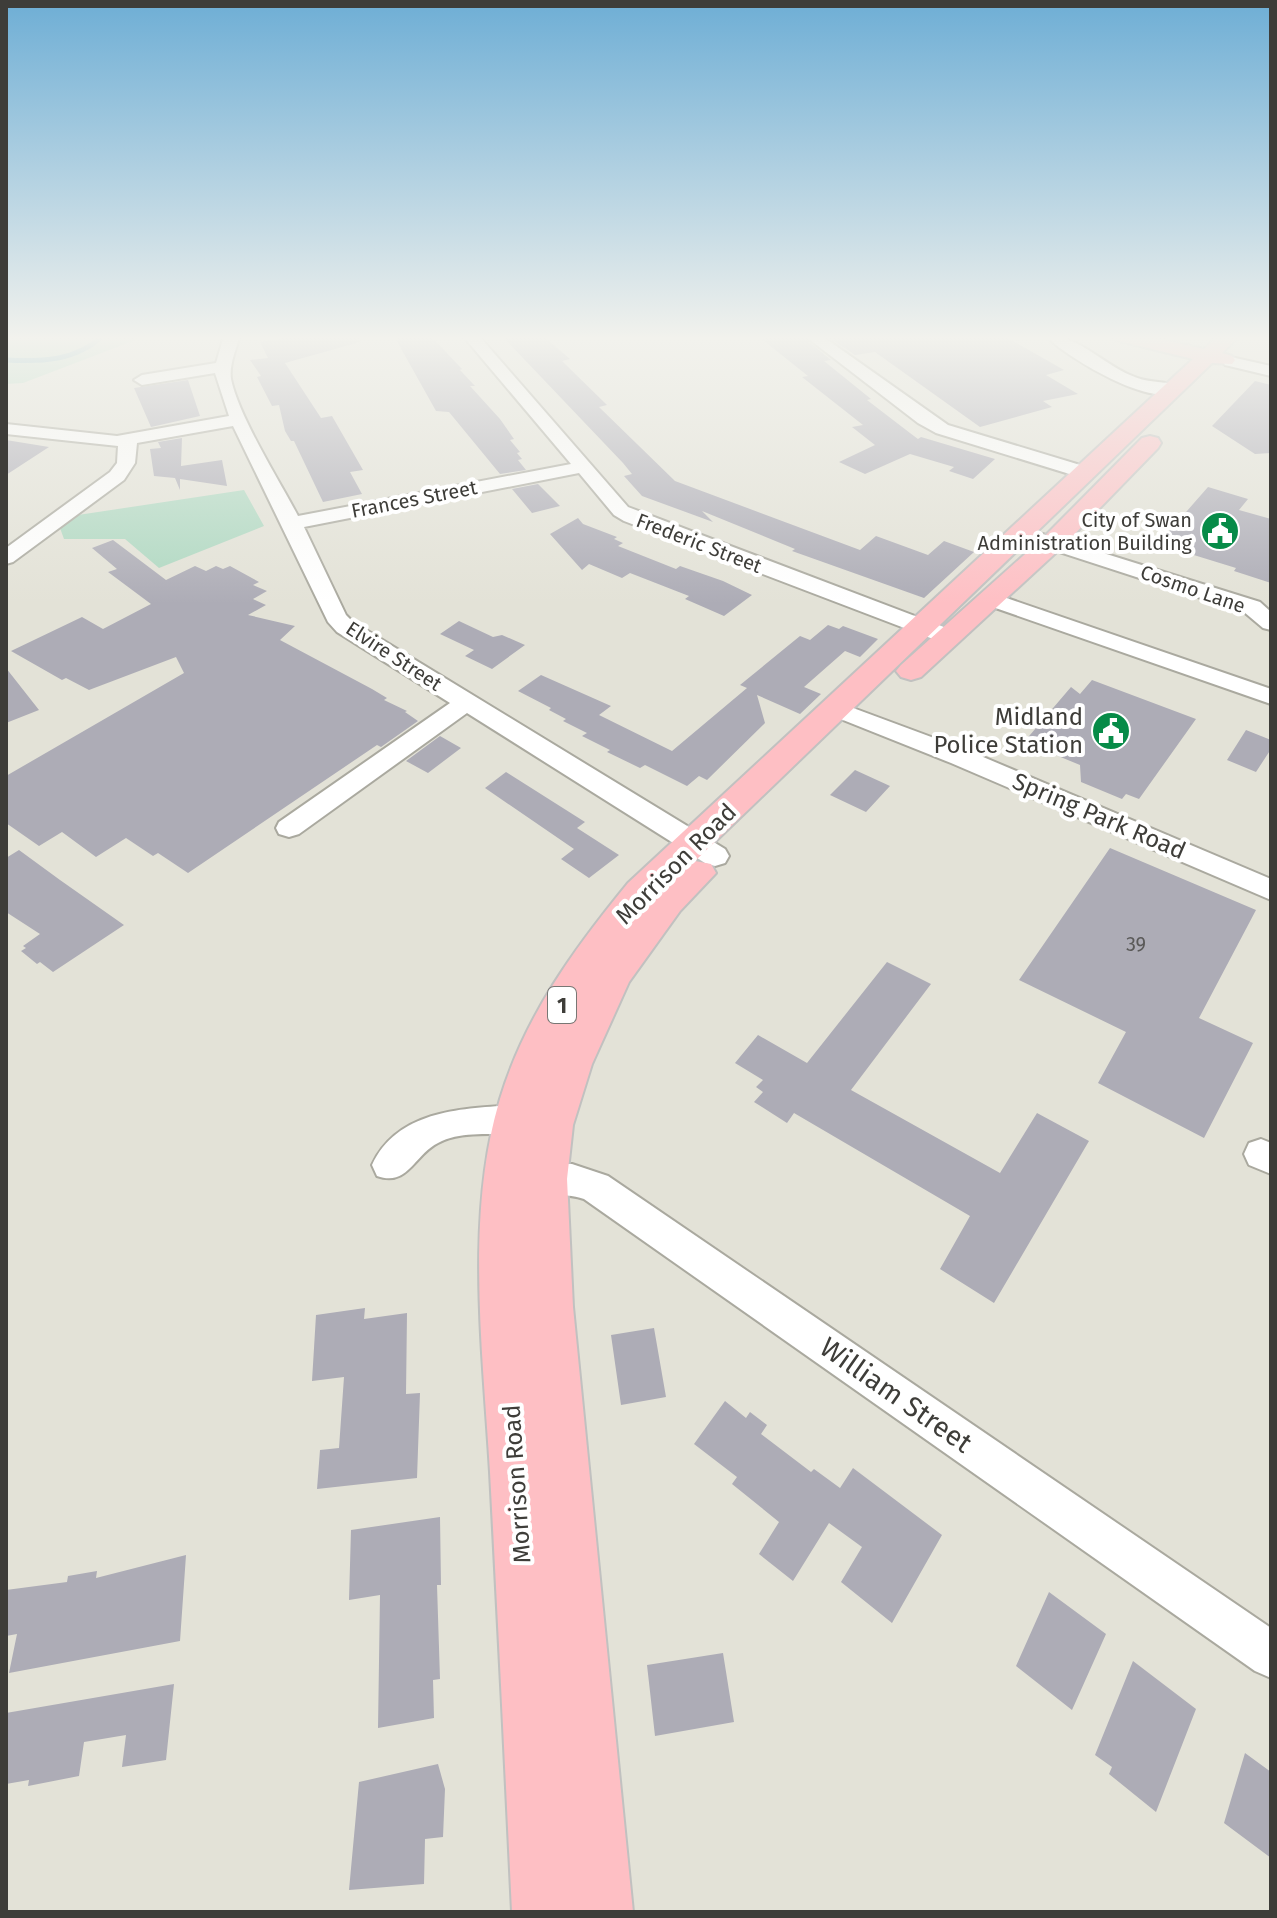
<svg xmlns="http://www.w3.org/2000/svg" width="1277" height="1918" font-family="'Fira Sans',sans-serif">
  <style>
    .green { fill: #aed8c1 }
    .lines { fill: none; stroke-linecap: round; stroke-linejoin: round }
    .stream { stroke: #57a6b9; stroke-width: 5 }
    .building { fill: #adacb6 }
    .minor-casing { stroke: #aaa99f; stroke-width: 4 }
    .major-casing { stroke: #c1c1c0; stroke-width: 4 }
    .minor { fill: #fff; fill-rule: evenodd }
    .major { fill: #febfc4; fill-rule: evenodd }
    .labels { text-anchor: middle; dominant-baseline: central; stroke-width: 8; stroke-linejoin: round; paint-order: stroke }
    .far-street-label { font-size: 20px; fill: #3e3d39; stroke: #fff }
    .far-poi-label { font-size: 20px; fill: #3e3d39; stroke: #fff; text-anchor: end }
    .number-label { font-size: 20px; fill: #5a5958 }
    .shield { fill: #fff; stroke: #787774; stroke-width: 2 }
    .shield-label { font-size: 22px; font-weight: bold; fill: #3e3d39 }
    .poi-label { font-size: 24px; fill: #3e3d39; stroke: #fff; text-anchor: end }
    .street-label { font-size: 24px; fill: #3e3d39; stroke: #fff }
    .near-street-label { font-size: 28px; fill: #3e3d39; stroke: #fff }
  </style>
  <rect width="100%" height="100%" fill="#e3e2d7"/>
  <path class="green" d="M6,336h140l-123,47 -17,1z
    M244,490l20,36 -105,42 -34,-29h-61l-4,-11 18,-13z"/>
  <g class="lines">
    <path class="stream" d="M6,360c36,2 69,1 97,-24"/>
  </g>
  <path class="building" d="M300,336h59l1,6 -75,21 36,55 11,-2 31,54 -13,2 12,22 -39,8 -29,-61h-3l-6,-10 -6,-26 -7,1 -15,-29 4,-1 -11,-16 18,-2 -8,-16z
    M394,336h37l31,33 -2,1 15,16h-5l30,33 14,20 -4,1 10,12 -3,1 5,6 -4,1 8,10 -26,4 -51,-62 -13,-1z
    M502,336h41l27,23 -8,2 45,44 -8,2 76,74 185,69 16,-14 52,19 16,-14 30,11 -50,46 -132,-47 3,-2 -93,-38 11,11 -71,-26 -18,-20 8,-2 -9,-11z
    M758,336h44l29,24 -7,1 47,38 -4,1 43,33 8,6 3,-2 74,22 -22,20 -24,-8 5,-4 -44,-13 -45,20 -26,-12 36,-17 -23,-18 11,-2 -61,-48 6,-1z
    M827,336h177l60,34 -18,5 32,19 -35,7 9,6 -72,20 -105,-75 -20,3z
    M188,380l12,36 -49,11 -17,-39z
    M1255,381l16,4v68l-16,1 -43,-28z
    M182,438l-1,28 41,-6 5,26 -47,-7v11l-5,-12 -21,-2 -4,-27 11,-1 -3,-6z
    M6,440l43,7 -43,28z
    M538,484l22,22 -28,7 -20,-24z
    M1208,487l40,12 -9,11 32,9v64l-37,-12 2,-3 -78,-24z
    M578,518l5,6 34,13 -3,2 9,4 -5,3 58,23 4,-3 43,15 29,14 -28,21 -39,-17 4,-3 -59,-23 -8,5 -33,-14 -7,6 -32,-36z
    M113,540l53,40 29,-14 11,5 10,-5 7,3 7,-3 29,16 -6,3 14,6 -14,8 13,6 -18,10 47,11 -15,14 92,49 15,9 -3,2 23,11 -2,1 13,9 -37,26 -4,-2 -189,128 -30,-20 -5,3 -27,-18 -30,19 -34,-25 -23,14 -33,-23v-47l178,-103 -8,-16 -87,33 -23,-12 -4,2 -51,-29 71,-34 21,12 48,-25 -43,-32 9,-3 -25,-21z
    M459,621l34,16 9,-2 23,10 -33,24 -27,-13 9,-6 -34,-16z
    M828,625l11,4 4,-3 35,13 -18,18 -15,-6 -41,36 17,7 -21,20 -43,-19 8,28 -58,57 -8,-4 -12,10 -42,-21 -5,3 -33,-16 3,-2 -28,-14 5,-3 -24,-12 3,-2 -17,-9 2,-2 -33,-17 23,-16 70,31 -12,9 73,36 75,-63 -7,-3 60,-49 10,4z
    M6,668l33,42 -33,13z
    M1092,680l104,39 -57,80 -13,-5 -4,5 -41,-17 -1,-17 -56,-23 47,-55 9,7z
    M1246,730l25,10v9l-15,23 -29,-12z
    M440,736l21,12 -33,25 -22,-12z
    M855,770l35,16 -24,26 -36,-17z
    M506,772l79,50 -8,6 42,27 -30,23 -28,-19 13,-10 -89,-61z
    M1110,848l146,62 -57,108 54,25 -49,95 -106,-55 28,-51 -107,-52z
    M19,850l41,30 64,45 -71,47 -13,-10 -3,2 -16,-13 5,-3 -3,-2 17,-12 -34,-22v-54z
    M887,962l44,22 -80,106 149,83 37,-60 52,28 -95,162 -54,-34 30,-53 -176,-103 -7,10 -33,-21 9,-10 -7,-5 7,-7 -28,-17 23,-28 49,28z
    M365,1308l-1,11 43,-6 -1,81 14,-1 -3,85 -100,11 3,-39 19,-2 5,-71 -32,4 4,-66z
    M654,1328l12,69 -45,8 -10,-70z
    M725,1401l21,17 4,-6 17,13 -6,9 50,38 3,-3 26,19 13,-20 89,67 -50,88 -51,-41 21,-35 -33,-24 -36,58 -34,-27 20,-32 -47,-38 5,-7 -43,-33z
    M440,1517l1,68h-4l3,94 -7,1 1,38 -56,10 2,-133 -31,5 2,-70z
    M186,1555l-6,86 -171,32 8,-39 -11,2v-46l61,-8 1,-6 29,-5 -1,7z
    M1049,1592l57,42 -34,76 -56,-44z
    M723,1653l11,69 -79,14 -8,-71z
    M1133,1661l63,48 -40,103 -47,-38 3,-7 -17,-12z
    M174,1684l-8,76 -44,7 4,-32 -42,7 -5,34 -51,10 1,-6 -23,4v-71z
    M1245,1753l26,19v86l-47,-35z
    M438,1764l7,25 -2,48 -18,2 -1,45 -75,6 10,-108z"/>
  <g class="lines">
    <g class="minor-casing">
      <path id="minor" d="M224,336h16c-4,13 -11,29 -9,43 7,36 49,103 67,137l273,-52 -108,-128h16l149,171 329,125 3,5 -3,5h-16l-317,-121 -10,-6 -35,-42 -275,54 42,88 7,7 372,227 4,7 -4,7 -10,3 -10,-3 -238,-150 -168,121 -10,3 -10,-3 -3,-6 3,-6 171,-119 -113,-71 -9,-10 -95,-196 -96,17 -2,20 -11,17 -111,82 -7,2v-16l104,-76 7,-9 1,-17 -112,-12v-10l111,12 112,-20 -14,-43 -73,12 -8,-5 8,-5 74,-12z
        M805,336h17l126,89 142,43 2,4 -2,4h-14l-140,-43 -18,-10z
        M1046,336c31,-2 56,27 84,39 16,8 32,6 49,10l2,4c-25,23 -115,-32 -135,-53z
        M1231,357l40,9v10l-46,-11 -2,-3z
        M1020,527l240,75 11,10v18l-8,-2 -19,-16 -231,-75 -3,-4 3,-4z
        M992,593l279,96v15l-287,-100 -3,-5z
        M837,702l132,49 302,128v21l-320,-137 -123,-49 -3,-5 3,-5z
        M518,1105l12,4 5,10 -5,10c-29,10 -65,-1 -92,14 -24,12 -30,44 -61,33l-5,-11c26,-56 93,-57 146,-60z
        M1261,1139l10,4v31l-22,-9 -5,-11 5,-11z
        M529,1164h43l36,12 663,452v50l-16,-7 -671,-472c-22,-8 -45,0 -67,-8l-6,-11 6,-11z"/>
    </g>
    <g class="major-casing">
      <path id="major" d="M1112,336h34l58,13 14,-13h21l-17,17 10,3 3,4 -3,4 -20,-1 -517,498 16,3 5,9 -36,38 -51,71 -37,82 -19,61 -6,54 6,128 60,605h-121c-7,-147 -14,-293 -22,-440 -7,-119 -25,-258 10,-373 25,-83 74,-150 128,-216l565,-524 -78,-19z
        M1150,436l8,2 3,5 -3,5 -97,100 -140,129 -10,3 -10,-3 -5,-6 5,-6 142,-127 99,-100z"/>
    </g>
    <use href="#minor" class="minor"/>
    <use href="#major" class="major"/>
  </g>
  <linearGradient id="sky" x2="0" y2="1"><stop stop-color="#6eaed5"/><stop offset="0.56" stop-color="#f2f2ed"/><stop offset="1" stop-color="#f2f2ed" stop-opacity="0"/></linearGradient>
  <rect width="1277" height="604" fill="url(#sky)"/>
  <defs>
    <g id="civic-disc" transform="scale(2)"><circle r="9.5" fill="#078b48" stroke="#fff"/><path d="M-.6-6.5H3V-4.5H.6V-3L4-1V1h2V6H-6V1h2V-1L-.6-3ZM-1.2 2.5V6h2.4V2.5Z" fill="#fff"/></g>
  </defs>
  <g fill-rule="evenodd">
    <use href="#civic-disc" x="1220" y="531"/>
    <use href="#civic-disc" x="1111" y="731"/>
  </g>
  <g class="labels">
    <g class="far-street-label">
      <text transform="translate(414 499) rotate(-11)">Frances Street</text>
      <text transform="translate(699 543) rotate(21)">Frederic Street</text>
      <text transform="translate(1193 589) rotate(19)">Cosmo Lane</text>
      <text transform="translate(394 656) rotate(33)">Elvire Street</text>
    </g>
    <g class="far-poi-label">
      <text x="1192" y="520">City of Swan<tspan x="1192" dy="23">Administration Building</tspan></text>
    </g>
    <g class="number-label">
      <text x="1136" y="944">39</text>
    </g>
    <rect class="shield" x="548" y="987" width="28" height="36" rx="6"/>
    <g class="shield-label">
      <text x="562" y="1005">1</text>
    </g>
    <g class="poi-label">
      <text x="1083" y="717">Midland<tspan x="1083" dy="28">Police Station</tspan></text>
    </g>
    <g class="street-label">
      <text transform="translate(1099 816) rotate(23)">Spring Park Road</text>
      <text transform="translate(676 864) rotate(-45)">Morrison Road</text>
      <text transform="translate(517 1484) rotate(-94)">Morrison Road</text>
    </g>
    <g class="near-street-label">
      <text transform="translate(896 1395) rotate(35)">William Street</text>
    </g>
  </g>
  <rect width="1277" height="1918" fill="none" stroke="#3e3d39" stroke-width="16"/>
</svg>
